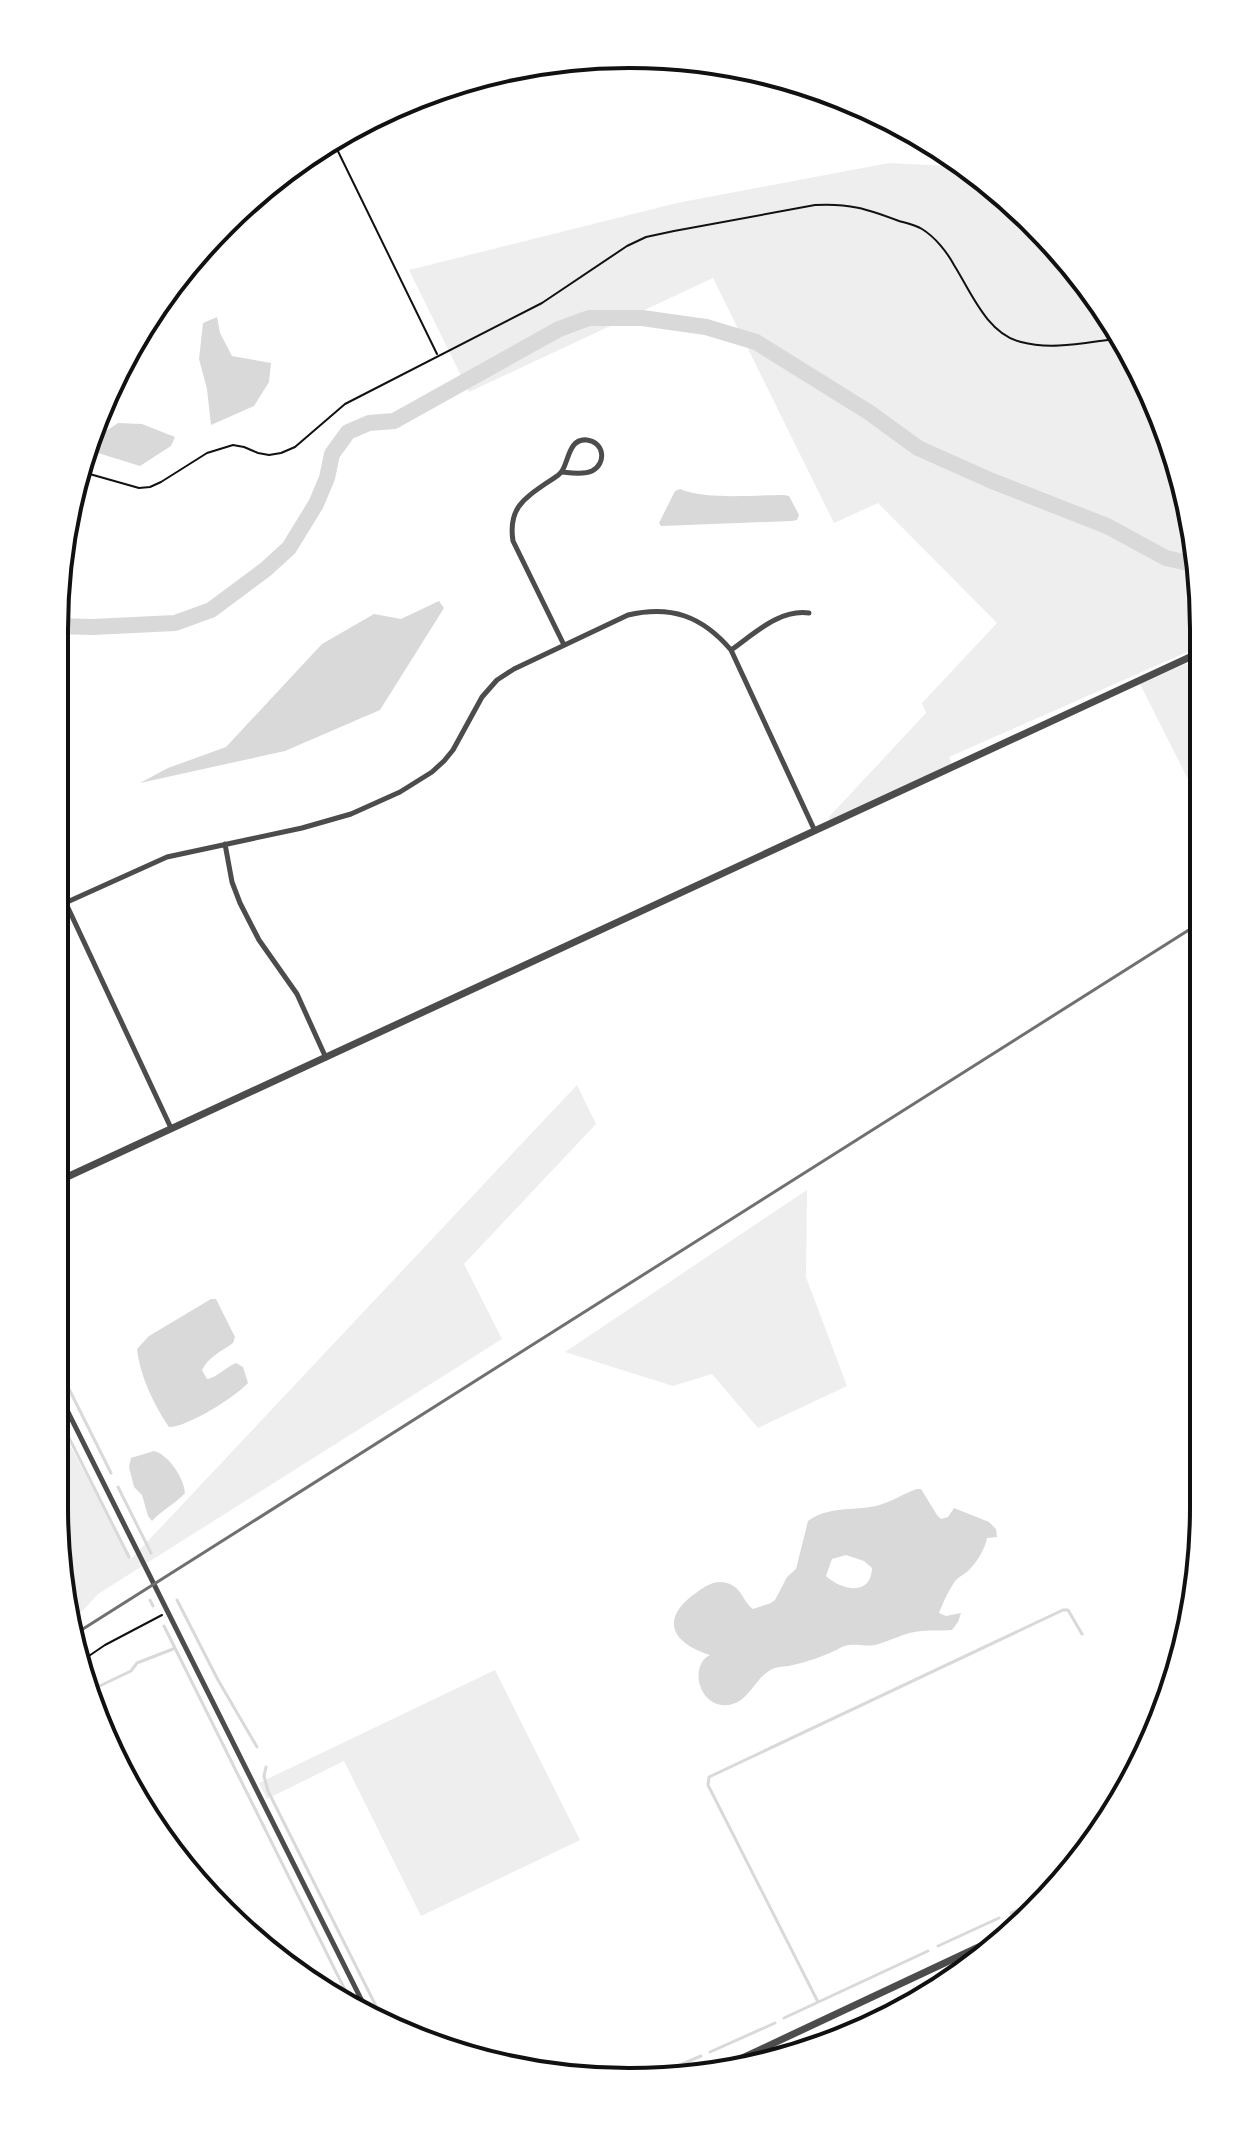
<svg xmlns="http://www.w3.org/2000/svg" width="1258" height="2136" font-family="Roboto,sans-serif">
  <style>
    .green { fill: #eee }
    .water { fill: #d9d9d9; fill-rule: evenodd }
    .lines { fill: none; stroke-linecap: round; stroke-linejoin: round }
    .stream { stroke: #d9d9d9; stroke-width: 3 }
    .river { stroke: #d9d9d9; stroke-width: 16 }
    .path { stroke: #111; stroke-width: 2 }
    .minor { stroke: #4c4c4c; stroke-width: 5 }
    .tertiary { stroke: #4c4c4c; stroke-width: 7 }
    .rail { stroke: #707070; stroke-width: 3 }
    .rim { fill: none; stroke: #111; stroke-width: 4 }
  </style>
  <rect width="100%" height="100%" fill="#fff"/>
  <path class="green" d="M889,163l80,4 67,56 91,118 47,104 29,146v54l-254,112 4,10 -122,57 -3,-6 98,-105 -4,-10 75,-80 -119,-120 -44,20 -121,-245 -244,114 -60,-122 268,-67z
    M1203,656v153l-63,-125z
    M577,1085l19,39 -132,140 38,75 -404,255 -25,27 -19,-114v-91l77,143z
    M807,1190l-1,87 41,109 -89,42 -46,-54 -39,12 -108,-34z
    M495,1670l85,170 -159,76 -77,-155 -77,38 -8,-16z"/>
  <path class="water" d="M217,317l3,16 12,23 39,7 -2,19 -15,24 -43,19 -4,-36 -8,-30 4,-36z
    M118,423l24,1 33,13 -4,9 -31,20 -55,-17 12,-12z
    M680,489c25,11 76,6 104,6l5,1 10,19 -2,5 -5,1 -131,5 -2,-3 16,-32z
    M439,601l5,7 -64,102 -95,41 -145,32 28,-15 58,-21 96,-103 52,-30 27,5z
    M211,1299h5l19,38 -2,6c-12,9 -24,13 -31,27l5,9c9,-1 19,-12 29,-16l7,4 5,16c-13,14 -60,44 -79,44 -15,-22 -29,-51 -32,-78l12,-13z
    M154,1451c15,4 30,27 31,42 -10,11 -23,17 -33,28l-4,-5 -6,-21 -8,-8 -5,-20 2,-9z
    M917,1489h4l16,26 4,4 7,-2 6,-9 35,14 7,7 1,8 -10,1c-2,12 -11,25 -19,33 -3,3 -8,5 -11,8 -6,6 -15,26 -18,34l7,3 15,-3 -3,9 -6,8c-10,1 -20,0 -30,1 -17,1 -31,10 -47,14 -9,2 -21,-2 -30,1 -2,0 -10,5 -11,5 -12,6 -28,11 -41,14 -6,2 -12,1 -18,3 -20,7 -25,35 -47,37 -30,3 -39,-40 -18,-50 -36,-11 -51,-34 -17,-60 11,-8 21,-16 34,-12 16,5 15,18 26,26l18,-6 4,-3 12,-23 9,-8 12,-48c20,-15 44,-10 68,-15 16,-4 26,-12 41,-17zM846,1555l18,6 8,7c-1,29 -31,22 -46,8l6,-17z"/>
  <g class="lines">
    <path class="stream" d="M66,1383l45,90
      M54,1408l75,149
      M118,1487l33,66
      M150,1600l3,6
      M177,1600l41,80 39,67
      M164,1626l188,378
      M84,1691h5l42,-20 6,-8 36,-14
      M266,1767l-2,9 4,15 114,227
      M1011,1913l34,-16
      M938,1946l61,-28
      M818,2002l-110,-217 1,-8 354,-167h5l14,24
      M784,2018l144,-67
      M710,2052l65,-29
      M647,2079l54,-23"/>
    <path class="river" d="M55,626l38,1 82,-4 36,-13 55,-41 23,-21 27,-44 11,-26 5,-24 16,-22 21,-9 25,-2 165,-92 30,-11h53l64,9 50,15 114,71 48,35 74,33 115,45 59,32 31,7"/>
    <path class="path" d="M332,139l105,215
      M79,471l60,17 11,-1 11,-5 46,-29 26,-8 11,2 14,6 11,2 12,-2 14,-6 50,-43 197,-101 85,-57 19,-9 28,-6 141,-26c34,-2 52,4 84,16 7,2 16,4 23,8 13,8 25,23 32,36 17,27 33,69 67,77 33,9 70,-1 103,-4
      M80,1662l25,-17 57,-30"/>
    <path class="minor" d="M562,472c9,1 22,3 30,-1 15,-8 12,-29 -5,-31 -18,-2 -18,20 -25,31 -3,5 -10,8 -14,11 -25,17 -40,27 -35,59l51,104
      M731,650c23,-16 48,-41 78,-37
      M225,844l7,38 8,21 19,37 38,54 29,64
      M55,880l116,248
      M65,903l102,-46 135,-29 49,-14 49,-22 32,-20 12,-11 9,-11 29,-53 15,-17 17,-11 114,-54c43,-10 74,1 103,35l83,179
      M54,1384l313,627"/>
    <path class="tertiary" d="M54,1183l1149,-532
      M721,2068l296,-139"/>
    <path class="rail" d="M75,1634l1128,-713"/>
  </g>
  <path d="M0 0H1258V2136H0ZM629 68H629A561 561 0 0 1 1190 629V1507A561 561 0 0 1 629 2068H629A561 561 0 0 1 68 1507V629A561 561 0 0 1 629 68Z" fill="#fff" fill-rule="evenodd"/>
  <path class="rim" d="M629 68H629A561 561 0 0 1 1190 629V1507A561 561 0 0 1 629 2068H629A561 561 0 0 1 68 1507V629A561 561 0 0 1 629 68Z"/>
</svg>
